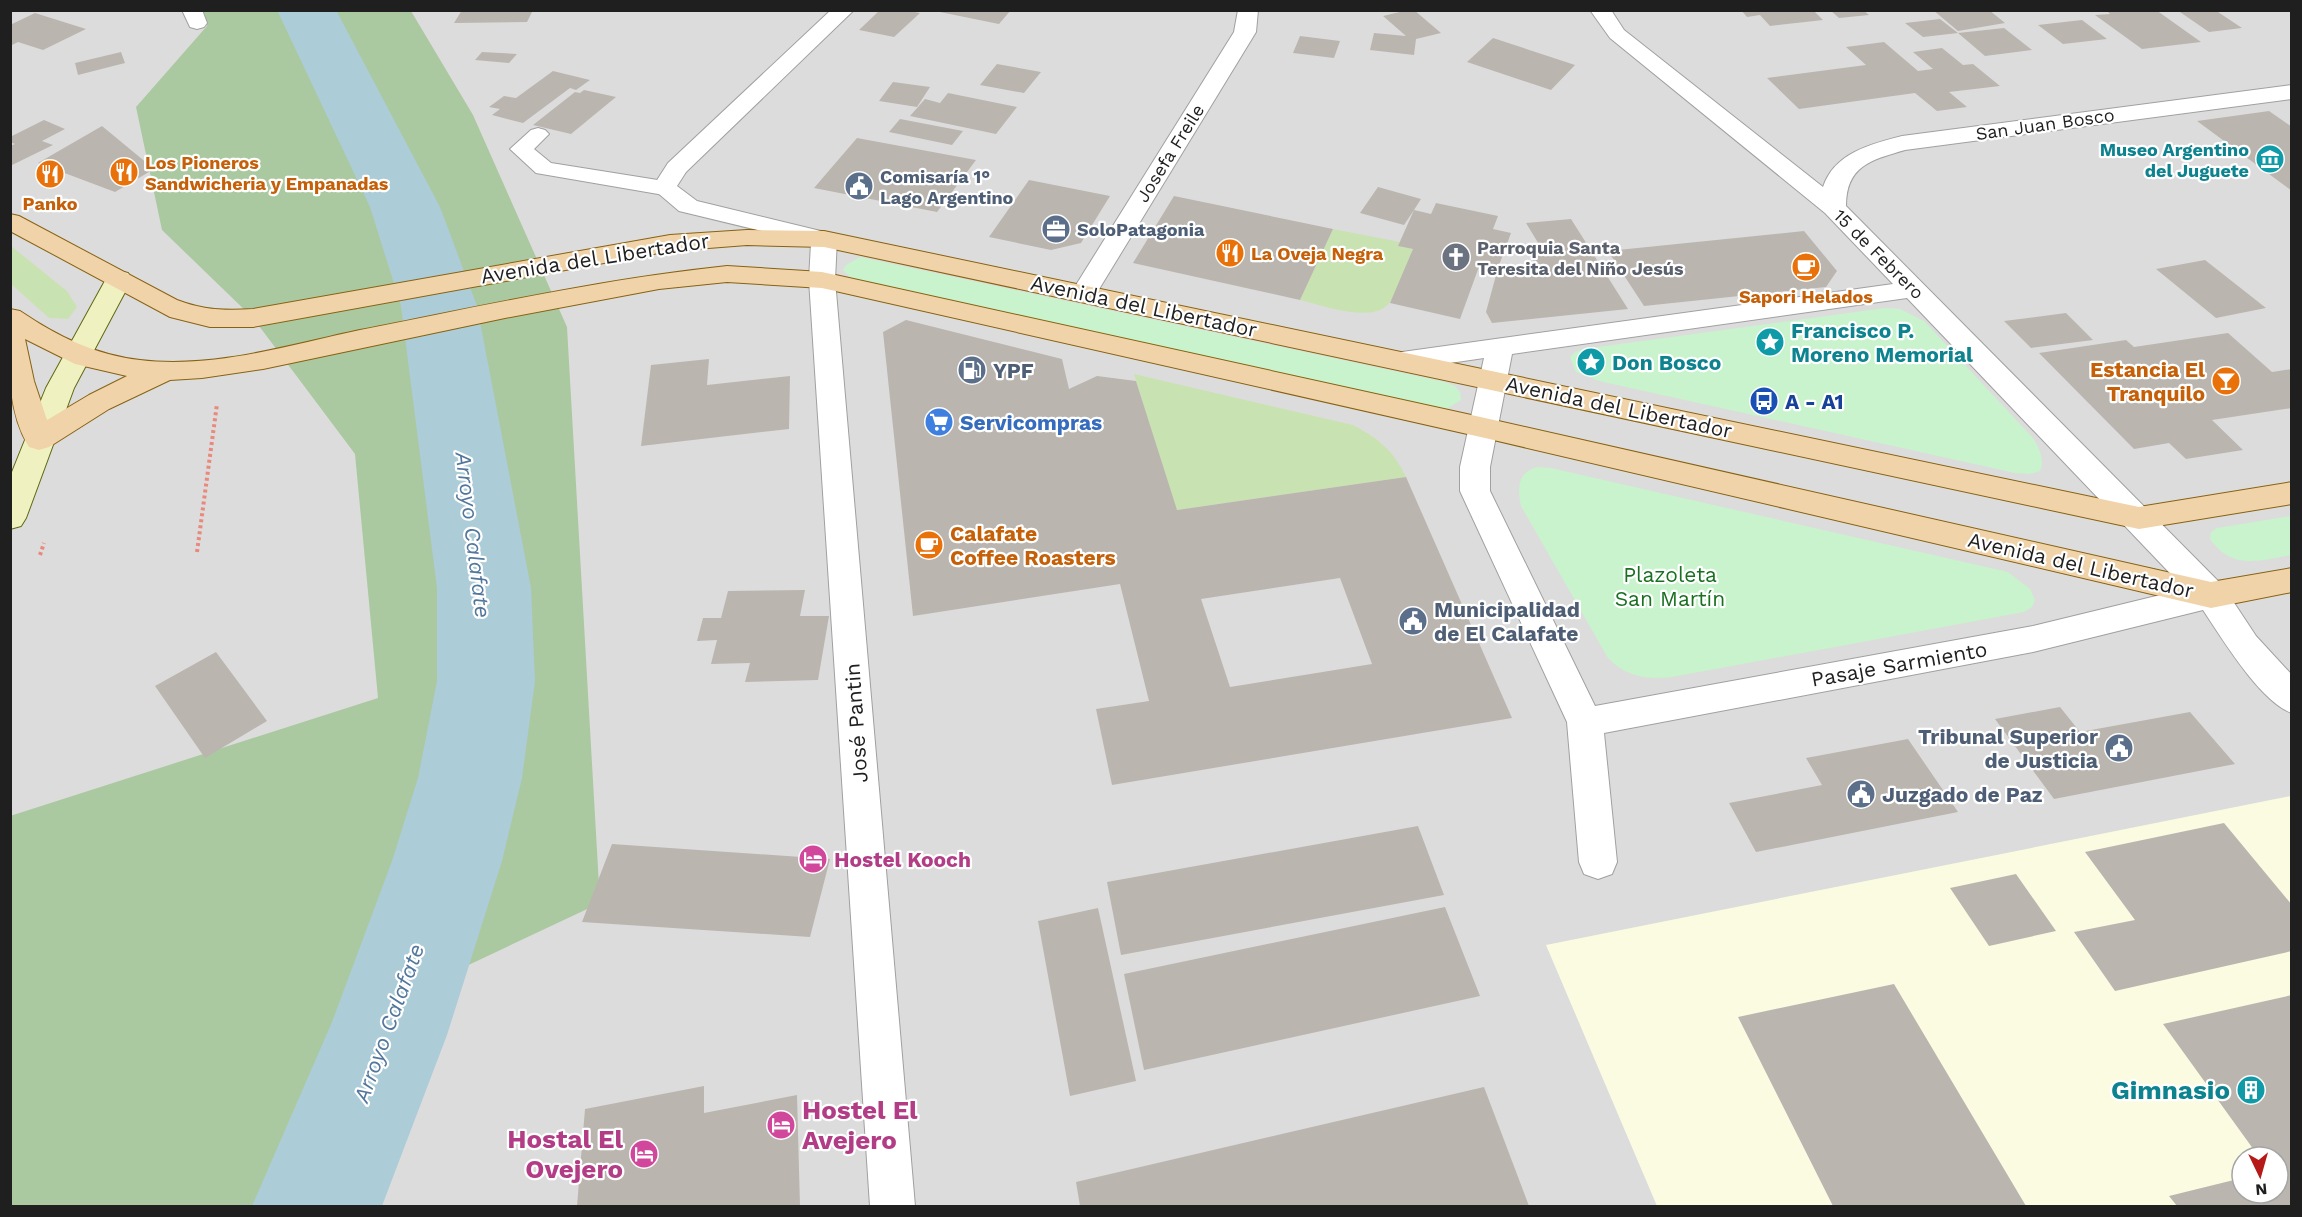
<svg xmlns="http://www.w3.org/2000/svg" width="2302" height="1217" font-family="'Work Sans',sans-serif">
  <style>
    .residential { fill: #dddcdc; fill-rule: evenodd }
    .education { fill: #fbfbe2; fill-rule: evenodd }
    .grass { fill: #c9e2b2 }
    .forest { fill: #abc9a0 }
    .park { fill: #c8f3cc }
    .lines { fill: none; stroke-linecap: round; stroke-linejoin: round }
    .river { fill: #acccd7; fill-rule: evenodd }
    .building { fill: #bbb5af; fill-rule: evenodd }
    .service-casing { stroke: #a0a0a0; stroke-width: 2 }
    .minor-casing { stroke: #a0a0a0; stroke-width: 2 }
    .secondary-casing { stroke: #5f6912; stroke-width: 2 }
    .primary-casing { stroke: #876212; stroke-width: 2 }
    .path { stroke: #e9897c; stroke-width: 4; stroke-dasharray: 3 3; stroke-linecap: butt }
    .service { fill: #fff; fill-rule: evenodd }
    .minor { fill: #fff; fill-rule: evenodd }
    .secondary { fill: #eff2c0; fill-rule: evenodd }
    .primary { fill: #f1d3a9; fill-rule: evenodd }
    .labels { text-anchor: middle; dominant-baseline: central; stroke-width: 4.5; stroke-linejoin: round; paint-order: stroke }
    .far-street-label { font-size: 18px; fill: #1f1f1f; stroke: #fff }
    .far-culture-label { font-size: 18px; font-weight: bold; fill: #0d838f; stroke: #fff; text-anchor: end }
    .far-food-label { font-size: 18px; font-weight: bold; fill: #c56008; stroke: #fff; text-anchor: start }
    .far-service-label { font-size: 18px; font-weight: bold; fill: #4e5e75; stroke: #fff; text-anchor: start }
    .far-worship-label { font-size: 18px; font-weight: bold; fill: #5b616d; stroke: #fff; text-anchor: start }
    .street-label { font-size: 21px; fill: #1f1f1f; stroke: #fff }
    .culture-label { font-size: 21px; font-weight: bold; fill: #0d838f; stroke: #fff; text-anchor: start }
    .food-label { font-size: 21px; font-weight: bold; fill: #c56008; stroke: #fff; text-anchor: end }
    .service-label { font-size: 21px; font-weight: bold; fill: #4e5e75; stroke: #fff; text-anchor: start }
    .transit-label { font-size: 21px; font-weight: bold; fill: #164399; stroke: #fff; text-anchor: start }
    .shop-label { font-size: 21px; font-weight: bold; fill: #366cbe; stroke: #fff; text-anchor: start }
    .park-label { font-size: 21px; fill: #197021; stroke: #fff }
    .hotel-label { font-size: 21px; font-weight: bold; fill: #b23c85; stroke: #fff; text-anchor: start }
    .water-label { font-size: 22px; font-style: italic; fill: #53779c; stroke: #fff }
    .near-culture-label { font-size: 26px; font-weight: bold; fill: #0d838f; stroke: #fff; text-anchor: end }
    .near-hotel-label { font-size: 26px; font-weight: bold; fill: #b23c85; stroke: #fff; text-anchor: start }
  </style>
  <rect width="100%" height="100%" fill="#eeece6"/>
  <path class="residential" d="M10,11h2281v1195h-2280zM2242,1157h36v36h-36z"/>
  <path class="education" d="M2291,796v410h-634l-111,-261zM2242,1157h36v36h-36z"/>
  <path class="grass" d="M1333,229l67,13 -2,4 15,3c-7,17 -13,38 -23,53 -15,23 -68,3 -90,-2z
    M11,246l56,45 10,16 -9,12 -19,-1 -38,-34z
    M1134,374l219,51c25,13 41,26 53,52l-230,33z"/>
  <path class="forest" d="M201,11h210l62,104 94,212 33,576 -242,114 -25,189h-322l-1,-390 368,-118 -23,-244 -102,-136 -91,-88 -26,-123 71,-81z"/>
  <path class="park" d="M860,257l585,125 10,4 5,6 1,8 -13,8h-9l-588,-130 -8,-8 3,-5z
    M1885,308l15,1 24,12 108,116c7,10 13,22 8,34l-10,3 -15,-1 -416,-92 -23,-9 -6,-15 5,-5 8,-3z
    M1537,467l14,1 457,104 22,17 5,11 -3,7 -8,5 -352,65c-26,3 -45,0 -64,-19l-87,-152c-4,-18 -3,-34 16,-39z
    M2291,516v39c-32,6 -59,15 -81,-16l1,-7 6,-4z"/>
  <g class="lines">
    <path class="river" d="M277,10h59l104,197 37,99 54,282 4,93 -13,97 -20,83 -55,174 -65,171h-130l80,-184 60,-161 26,-83 19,-97v-93l-36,-282 -31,-99z"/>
  </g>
  <path class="building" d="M462,10h71l-6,12 -73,1z
    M880,10h25l15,3 -26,24 -35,-7z
    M930,10h81l-12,14z
    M1408,10h6l27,23 -25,6 -2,16 -44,-5 4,-17 32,3 -23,-20z
    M1741,10h72l10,10 -53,6 -10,-11 -13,2z
    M1830,10h33l6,5 -30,3z
    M1933,10h56l16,13 -47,8z
    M2106,10h50l45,32 -59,7 -47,-34 15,-1z
    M2177,10h38l27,18 -33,4z
    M35,13l51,16 -43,21 -25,-8 -8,4v-21z
    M1940,19l18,14 -35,4 -18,-14z
    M2082,20l25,19 -44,5 -25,-19z
    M2004,28l28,22 -47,6 -27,-23z
    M1300,36l40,5 -6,17 -41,-5z
    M1493,38l82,27 -24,25 -84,-28z
    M1884,42l34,29 15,-2 -20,-17 29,-4 21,17 10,-1 27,22 -51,6 18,15 -30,4 -22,-18 -116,16 -32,-31 99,-13 -20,-18z
    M121,52l4,11 -47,12 -3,-12z
    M482,52l35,2 -8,9 -34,-3z
    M997,64l44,8 -17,21 -44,-8z
    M553,71l37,9 -14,10 -6,-2 -47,35 -31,-8 8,-6 -11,-2 15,-11 12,2z
    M893,82l37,5 -13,20 -38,-6z
    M584,90l32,7 -45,37 -38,-9 42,-33 5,1z
    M948,93l69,14 -21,27 -86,-18 15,-17 15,4z
    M2269,111l23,16v64l-95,-70z
    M900,119l63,12 -11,14 -63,-13z
    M44,120l21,9 -23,12 11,4 -43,21v-20l5,-2 -5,-2v-5z
    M102,126l52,43 -39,23 -77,-29z
    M857,138l119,22 -39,52 -123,-24z
    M1029,180l81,16 -29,47 -30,7 -62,-13z
    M1378,187l43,12 -7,11 17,4 5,-11 62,13 -5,13 18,4 -13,35 -18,-4 -20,55 -70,-16 23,-54 -15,-3 16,-36 -10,15 -44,-12z
    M1174,196l159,33 -33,71 -167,-37z
    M1571,219l57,90 -136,14 -6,-11 12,-44 37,-4 -10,-16 15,-2 -14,-23z
    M1804,231l33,40 -11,16 -182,19 -36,-55z
    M2205,260l61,48 -50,10 -60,-49z
    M2066,313l27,27 -62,8 -27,-27z
    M906,320l156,39 7,30 28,-13 39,5 41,129 229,-33 106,241 -400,67 -16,-76 53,-8 -29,-117 -207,32 -30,-284zM1340,578l32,86 -142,23 -29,-88z
    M2228,333l44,39 20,-3v39l-80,12 31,30 -57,9 -17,-16 -35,6 -95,-96 87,-13 8,7z
    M709,359l-2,26 83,-9 -1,53 -148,17 10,-81z
    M805,590l-5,26h29l-11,64 -73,2 5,-19 -39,1 6,-24 -20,1 6,-23h18l7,-27z
    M216,652l51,69 -62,37 -50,-72z
    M2060,707l20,25 110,-20 45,52 -181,35 -59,-80z
    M1908,739l50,73 -202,40 -27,-49 93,-18 -16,-27z
    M2224,823l68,82v46l-177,40 -41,-59 61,-12 -50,-68z
    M1418,826l26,69 -323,60 -14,-73z
    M612,844l218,15 -20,78 -228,-15z
    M2016,874l40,57 -67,15 -39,-58z
    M1445,907l35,89 -336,74 -20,-96z
    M1098,908l38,173 -66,15 -32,-175z
    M1894,984l132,222h-193l-95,-189z
    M2292,995v211h-115l-8,-10 73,-18v15h36v-36h-19l-96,-133z
    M704,1086v27l93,-18 3,111h-223l8,-97z
    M1484,1087l45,119h-449l-4,-24z"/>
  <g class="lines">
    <g class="service-casing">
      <path id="service" d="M538,128l7,2 4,4 -15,15 17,14 113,18 8,2 3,5 -3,5 -8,2 -128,-22 -26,-24 21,-19z"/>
    </g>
    <g class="minor-casing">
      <path id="minor" d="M182,10h20l5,13 -3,4 -7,2 -7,-2z
        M831,10h23l-168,162 -9,14 20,15 136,33 4,5 -2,41 80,926h-45l-61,-926 2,-37 -132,-32 -27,-23 16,-25z
        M1238,10h20l-2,22 -163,267 -9,2 -9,-2 -4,-6 163,-261z
        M1590,10h21l13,20 199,157c11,-34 48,-43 79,-51l390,-51v14l-387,51c-34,10 -59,16 -59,56l377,380 33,50 36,39v38c-31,-10 -71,-76 -89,-103l-170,42 -429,81 13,129 -5,12 -14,5 -14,-5 -5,-12 -12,-140 -107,-231v-24l24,-109 -82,12 -10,-3 -4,-6 4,-6 10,-3 491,-68 -68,-71 -215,-175zM1907,298l278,291 -152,37 -438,80 -105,-215v-24l22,-113z"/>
    </g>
    <g class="secondary-casing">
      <path id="secondary" d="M119,271l9,2 4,6 -58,109 -48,130 -5,8 -11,3v-52l36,-89 60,-109 4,-6z"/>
    </g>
    <g class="primary-casing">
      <path id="primary" d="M10,214l9,2 158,84c26,10 49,11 76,9l417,-74 77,-5 77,1 1315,276 153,-25v22l-153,25 -1315,-282 -77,-2 -77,6 -417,76h-43l-40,-10 -160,-86z
        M727,266l95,6 663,146 726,164 81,-14v24l-81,16 -726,-170 -663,-150 -95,-6 -68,7 -154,29 -242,51 -61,9 -32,2 -61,29 -60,38 -10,3 -10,-3c-25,-41 -19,-92 -19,-138l10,2c37,25 75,44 120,49 73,9 149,-15 220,-30 122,-24 243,-51 367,-64zM25,339l50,25 52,12 -38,19 -42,25 -13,-39z"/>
    </g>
    <path class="path" d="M197,552l20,-148
      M40,555l4,-12"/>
    <use href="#service" class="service"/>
    <use href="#minor" class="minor"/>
    <use href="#secondary" class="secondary"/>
    <use href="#primary" class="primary"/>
  </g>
  <defs>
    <g id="museum-disc" transform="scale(1.5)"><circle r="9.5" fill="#0f9aa8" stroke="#fff"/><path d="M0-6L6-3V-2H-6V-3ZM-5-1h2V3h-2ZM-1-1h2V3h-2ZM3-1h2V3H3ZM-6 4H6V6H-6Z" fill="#fff"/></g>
    <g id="restaurant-disc" transform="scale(1.5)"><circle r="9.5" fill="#e8710a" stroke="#fff"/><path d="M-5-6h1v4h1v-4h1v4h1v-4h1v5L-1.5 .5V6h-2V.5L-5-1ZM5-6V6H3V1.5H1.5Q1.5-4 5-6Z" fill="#fff"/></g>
    <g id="civic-disc" transform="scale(1.5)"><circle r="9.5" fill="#5c6f8a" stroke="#fff"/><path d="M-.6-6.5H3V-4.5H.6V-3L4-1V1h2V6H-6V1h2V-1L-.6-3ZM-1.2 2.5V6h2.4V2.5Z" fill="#fff"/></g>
    <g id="office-disc" transform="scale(1.5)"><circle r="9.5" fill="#5c6f8a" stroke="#fff"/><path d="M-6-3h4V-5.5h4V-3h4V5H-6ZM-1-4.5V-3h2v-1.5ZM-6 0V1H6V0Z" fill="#fff"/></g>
    <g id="church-disc" transform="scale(1.5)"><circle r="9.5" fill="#6b7280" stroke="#fff"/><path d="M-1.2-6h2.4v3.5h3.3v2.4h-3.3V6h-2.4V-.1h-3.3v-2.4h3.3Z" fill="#fff"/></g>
    <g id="cafe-disc" transform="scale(1.5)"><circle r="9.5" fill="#e8710a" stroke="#fff"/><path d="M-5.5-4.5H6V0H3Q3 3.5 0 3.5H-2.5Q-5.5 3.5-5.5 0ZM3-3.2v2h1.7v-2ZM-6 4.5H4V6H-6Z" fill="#fff"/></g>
    <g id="sight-disc" transform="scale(1.5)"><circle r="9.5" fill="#0f9aa8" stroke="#fff"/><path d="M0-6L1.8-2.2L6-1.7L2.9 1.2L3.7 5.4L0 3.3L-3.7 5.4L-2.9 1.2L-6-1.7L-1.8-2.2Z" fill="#fff"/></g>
    <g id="fuel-disc" transform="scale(1.5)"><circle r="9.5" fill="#5c6f8a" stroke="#fff"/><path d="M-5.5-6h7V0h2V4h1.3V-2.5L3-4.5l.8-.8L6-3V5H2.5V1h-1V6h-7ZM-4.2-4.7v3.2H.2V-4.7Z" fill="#fff"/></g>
    <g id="bar-disc" transform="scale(1.5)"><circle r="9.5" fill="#e8710a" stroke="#fff"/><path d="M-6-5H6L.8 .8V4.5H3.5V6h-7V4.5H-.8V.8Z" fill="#fff"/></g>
    <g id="bus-disc" transform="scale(1.5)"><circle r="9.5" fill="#1a4fb4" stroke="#fff"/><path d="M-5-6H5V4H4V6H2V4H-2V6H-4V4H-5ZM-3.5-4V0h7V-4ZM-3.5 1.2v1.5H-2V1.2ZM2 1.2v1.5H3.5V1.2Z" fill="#fff"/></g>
    <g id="supermarket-disc" transform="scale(1.5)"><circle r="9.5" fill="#3f7fe0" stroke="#fff"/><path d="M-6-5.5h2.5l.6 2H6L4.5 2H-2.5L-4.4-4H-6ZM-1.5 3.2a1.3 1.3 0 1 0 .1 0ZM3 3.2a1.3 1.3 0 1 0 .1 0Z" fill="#fff"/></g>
    <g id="hotel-disc" transform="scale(1.5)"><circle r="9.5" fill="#d1479c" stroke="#fff"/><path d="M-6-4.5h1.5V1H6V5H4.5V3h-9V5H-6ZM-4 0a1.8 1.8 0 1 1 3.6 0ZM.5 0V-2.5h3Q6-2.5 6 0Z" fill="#fff"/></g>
    <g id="building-disc" transform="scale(1.5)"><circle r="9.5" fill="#0f9aa8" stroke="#fff"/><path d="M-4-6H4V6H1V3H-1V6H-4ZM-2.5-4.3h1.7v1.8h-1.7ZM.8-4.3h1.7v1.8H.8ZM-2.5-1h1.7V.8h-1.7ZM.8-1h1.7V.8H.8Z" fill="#fff"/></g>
  </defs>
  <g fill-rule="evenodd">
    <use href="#museum-disc" x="2270" y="159"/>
    <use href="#restaurant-disc" x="124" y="172"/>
    <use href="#restaurant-disc" x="50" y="174"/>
    <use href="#civic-disc" x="859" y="186"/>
    <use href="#office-disc" x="1056" y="229"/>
    <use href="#restaurant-disc" x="1230" y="253"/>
    <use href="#church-disc" x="1456" y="257"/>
    <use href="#cafe-disc" x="1806" y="267"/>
    <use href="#sight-disc" x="1770" y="342"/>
    <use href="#sight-disc" x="1591" y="362"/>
    <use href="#fuel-disc" x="972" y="370"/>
    <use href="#bar-disc" x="2226" y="381"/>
    <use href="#bus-disc" x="1764" y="401"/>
    <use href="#supermarket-disc" x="939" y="422"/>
    <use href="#cafe-disc" x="929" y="545"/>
    <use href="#civic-disc" x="1413" y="621"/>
    <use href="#civic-disc" x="2119" y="748"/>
    <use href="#civic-disc" x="1861" y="794"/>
    <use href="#hotel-disc" x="813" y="859"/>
    <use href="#building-disc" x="2251" y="1090"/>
    <use href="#hotel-disc" x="781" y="1125"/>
    <use href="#hotel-disc" x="644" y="1154"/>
  </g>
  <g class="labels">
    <g class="far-street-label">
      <text transform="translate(2045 124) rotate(-8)">San Juan Bosco</text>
      <text transform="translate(1170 153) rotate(-58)">Josefa Freile</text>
      <text transform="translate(1879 254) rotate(45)">15 de Febrero</text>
    </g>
    <g class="far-culture-label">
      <text x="2249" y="149">Museo Argentino<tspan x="2249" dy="21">del Juguete</tspan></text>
    </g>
    <g class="far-food-label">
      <text x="145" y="162">Los Pioneros<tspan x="145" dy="21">Sandwicheria y Empanadas</tspan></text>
      <text x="50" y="203" text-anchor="middle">Panko</text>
      <text x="1251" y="253">La Oveja Negra</text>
      <text x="1806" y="296" text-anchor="middle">Sapori Helados</text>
    </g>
    <g class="far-service-label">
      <text x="880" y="176">Comisaría 1°<tspan x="880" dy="21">Lago Argentino</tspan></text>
      <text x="1077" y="229">SoloPatagonia</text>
    </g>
    <g class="far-worship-label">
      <text x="1477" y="247">Parroquia Santa<tspan x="1477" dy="21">Teresita del Niño Jesús</tspan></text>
    </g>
    <g class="street-label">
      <text transform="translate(595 258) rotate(-9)">Avenida del Libertador</text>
      <text transform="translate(1144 306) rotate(12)">Avenida del Libertador</text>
      <text transform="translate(1619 407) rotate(12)">Avenida del Libertador</text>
      <text transform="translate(2081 565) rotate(13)">Avenida del Libertador</text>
      <text transform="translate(1899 664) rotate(-10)">Pasaje Sarmiento</text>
      <text transform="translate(856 723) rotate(-94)">José Pantin</text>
    </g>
    <g class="culture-label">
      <text x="1791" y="330">Francisco P.<tspan x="1791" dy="24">Moreno Memorial</tspan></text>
      <text x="1612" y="362">Don Bosco</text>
    </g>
    <g class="food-label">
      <text x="2205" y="369">Estancia El<tspan x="2205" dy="24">Tranquilo</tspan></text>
      <text x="950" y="533" text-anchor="start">Calafate<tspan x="950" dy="24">Coffee Roasters</tspan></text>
    </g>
    <g class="service-label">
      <text x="993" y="370">YPF</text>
      <text x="1434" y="609">Municipalidad<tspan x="1434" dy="24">de El Calafate</tspan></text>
      <text x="2098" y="736" text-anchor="end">Tribunal Superior<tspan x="2098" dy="24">de Justicia</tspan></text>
      <text x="1882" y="794">Juzgado de Paz</text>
    </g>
    <g class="transit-label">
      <text x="1785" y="401">A - A1</text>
    </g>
    <g class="shop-label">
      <text x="960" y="422">Servicompras</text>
    </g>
    <g class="park-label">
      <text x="1670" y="574">Plazoleta<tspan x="1670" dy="24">San Martín</tspan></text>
    </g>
    <g class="hotel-label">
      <text x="834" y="859">Hostel Kooch</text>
    </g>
    <g class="water-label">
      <text transform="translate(473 535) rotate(83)">Arroyo Calafate</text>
      <text transform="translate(389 1023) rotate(-70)">Arroyo Calafate</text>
    </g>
    <g class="near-culture-label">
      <text x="2230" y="1090">Gimnasio</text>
    </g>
    <g class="near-hotel-label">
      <text x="802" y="1110">Hostel El<tspan x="802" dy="30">Avejero</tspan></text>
      <text x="623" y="1139" text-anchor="end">Hostal El<tspan x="623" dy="30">Ovejero</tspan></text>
    </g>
  </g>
  <rect width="2302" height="1217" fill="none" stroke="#1f1f1f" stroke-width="24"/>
  <g transform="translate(2260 1175) rotate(175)"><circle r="28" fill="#ffffff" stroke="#a5a5a5" stroke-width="1.5"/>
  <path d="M0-4.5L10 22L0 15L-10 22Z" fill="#b51a18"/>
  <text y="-9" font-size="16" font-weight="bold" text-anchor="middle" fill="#1f1f1f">N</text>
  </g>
</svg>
